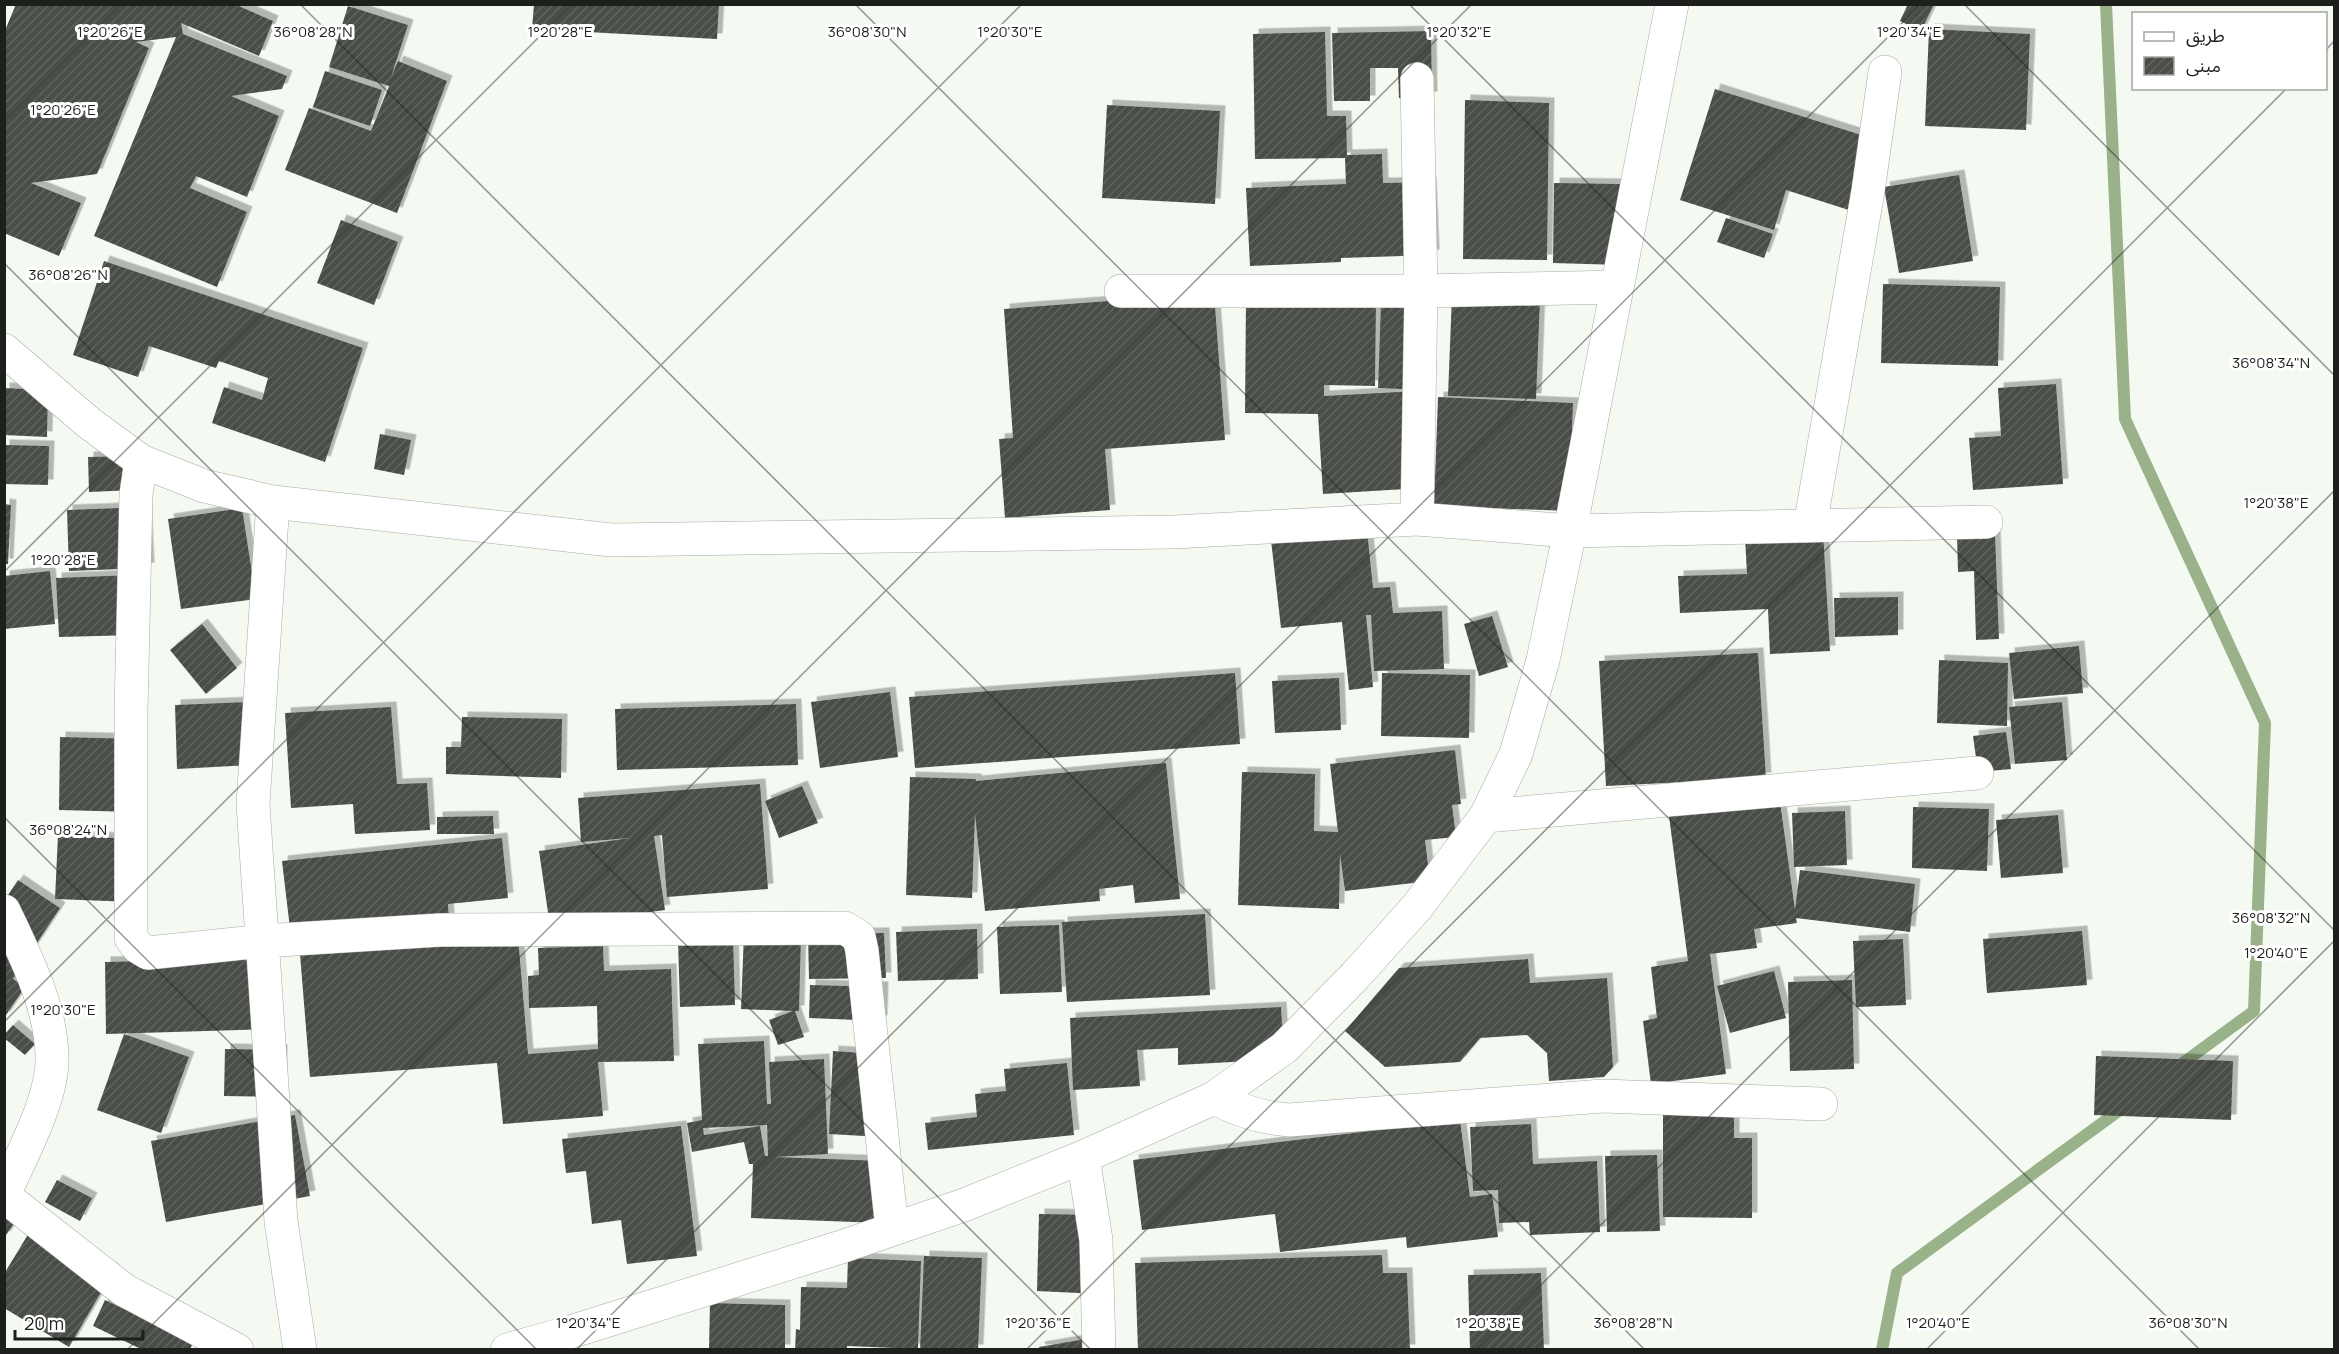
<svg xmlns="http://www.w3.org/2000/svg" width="2339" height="1354" font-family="Manrope,'Noto Sans Arabic',sans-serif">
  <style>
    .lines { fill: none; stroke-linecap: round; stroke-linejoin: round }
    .stream { stroke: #99b289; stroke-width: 12 }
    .building { fill: url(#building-hatch); fill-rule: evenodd; filter: url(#shadow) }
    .minor-casing { stroke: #a7aba4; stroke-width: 34 }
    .minor { stroke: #fff; stroke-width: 33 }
    .ticks { fill: none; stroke: #1d1f1c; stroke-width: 1.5; stroke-opacity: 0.45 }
    .ticks-label { font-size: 15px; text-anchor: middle; fill: #1d1f1c; stroke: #fff; stroke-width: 6; stroke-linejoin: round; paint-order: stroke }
  </style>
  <defs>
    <pattern id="building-hatch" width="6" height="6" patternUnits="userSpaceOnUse" patternTransform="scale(1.5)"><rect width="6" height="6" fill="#4a4e47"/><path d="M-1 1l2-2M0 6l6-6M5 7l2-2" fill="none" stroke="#61645e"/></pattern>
    <filter id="shadow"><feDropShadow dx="5.5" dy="-5.5" stdDeviation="0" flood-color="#0004"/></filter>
  </defs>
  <rect width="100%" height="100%" fill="#f4f9f1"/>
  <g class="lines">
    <path class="stream" d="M2106,4l19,415 140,304 -11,288 -78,57
      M1882,1350l15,-77 227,-166"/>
  </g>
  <path class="building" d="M16,4h218l39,17 -14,35 -78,-33 2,11 104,42 -5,13 -51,7 48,20 -32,81 -51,-21 -6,12 57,24 -30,75 -123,-51 82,-199 -40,5 13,6 -52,126 -66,9 50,20 -22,53 -55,-23v-200z
    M534,4h185l-2,35 -185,-10z
    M1908,4h26l-13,27 -21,-10z
    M348,6l60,19 -17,52 7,-16 49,20 -50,132 -112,-43 24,-62 62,23 18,-45 -60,-19z
    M1929,29l101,5 -4,96 -101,-4z
    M1431,31l1,66 -33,1 -1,-30h-28v33h-36l-2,-68z
    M1325,32l2,84h19l1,39 35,-1 1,29 48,-1 3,73 -93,3v4l-91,4 -4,-78 100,-4 -1,-26 -90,1 -2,-125z
    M325,71l57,19 -12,36 -57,-19z
    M1715,89l159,50 -22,72 -66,-21 -12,40 -94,-30z
    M1465,100l84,3 -2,157 -84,-1z
    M1107,105l113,6 -5,93 -113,-6z
    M1959,175l14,86 -74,12 -15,-86z
    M1554,183l68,1 -1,81 -68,-2z
    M1726,218l47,16 -9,24 -47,-16z
    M341,220l57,22 -24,63 -57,-22z
    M104,261l259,87 -38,114 -113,-39 12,-36 38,13 6,-22 -49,-17 -3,7 -67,-22 -11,31 -65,-22z
    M1883,284l117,3 -2,79 -117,-3z
    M1214,293l11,147 -120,9 5,61 -105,8 -6,-79 14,-1 -9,-129z
    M1452,295l88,4 -4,100 -88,-3z
    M1246,298l130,1 -1,87 -51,-1v11l93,-5 5,97 -99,6 -5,-80 -73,-1z
    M1381,302l46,1 -3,87 -46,-2z
    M2056,384l7,100 -90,6 -4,-52 32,-2 -3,-48z
    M4,388l44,2 -1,47 -43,-2z
    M1438,397l135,6 -4,108 -135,-5z
    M380,434l31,6 -7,35 -30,-6z
    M4,445l45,1 -1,39 -44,-1z
    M131,456l2,34 -44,2 -1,-35z
    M4,504l7,1 -3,59h-4z
    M146,507l3,61 -80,3 -2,-61z
    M242,508l14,91 -75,10 -13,-90z
    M1367,530l6,58 17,-1 3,26 49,-2 2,58 -70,2 -3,-56h-5l7,72 -24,3 -7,-68 -61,6 -10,-88z
    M1823,532l7,119 -60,3 -2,-45 -88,4 -2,-37 69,-2 -2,-37z
    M1995,534l4,105 -23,1 -2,-69 -16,1 -1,-37z
    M50,571l5,53 -51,5v-53z
    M133,575l3,60 -77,2 -3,-59z
    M1898,597v38l-63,2 -1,-39z
    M1492,616l16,51 -29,9 -15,-52z
    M202,624l35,44 -31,26 -36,-44z
    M2079,646l4,47 -69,6 -5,-46z
    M1758,653l8,125 -160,8 -7,-125z
    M1939,660l69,3 -1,63 -70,-3z
    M1235,673l5,71 -325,24 -6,-71z
    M1382,673l88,2 -1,63 -88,-2z
    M1339,678l2,52 -66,3 -3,-52z
    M890,692l8,65 -78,11 -9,-66z
    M248,702l3,63 -74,4 -2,-64z
    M2062,702l5,58 -52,4 -6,-57z
    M796,704l2,61 -181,5 -2,-61z
    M391,707l6,77 30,-1 3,47 -75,4 -2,-30 -62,4 -6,-95z
    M462,717l100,2 -1,59 -115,-4v-27h15z
    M2006,732l5,37 -33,3 -5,-36z
    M60,737l78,2 -2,73 -77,-2z
    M1455,750l6,54 -9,1 4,32 -31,3 5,41 -85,10 -5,-37 -1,55 -101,-4 4,-133 73,2 -1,57 24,1 -8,-68z
    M1166,763l14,136 -45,4 -2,-18 -34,4 1,12 -115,10 -10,-97 -3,84 -66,-3 4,-118 66,2v2z
    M760,784l8,105 -101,8 -5,-62 -8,1 11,74 -115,16 -11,-75 91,-13 -49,4 -3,-44z
    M802,786l16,37 -39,15 -14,-37z
    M1780,802l15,108 5,-40 115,14 -5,48 -114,-14 1,5 -43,6 3,19 -47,6 16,120 -75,10 -8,-63 14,-3 -6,-51 37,-6 -19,-145z
    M1913,807l76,2 -2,62 -75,-3z
    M1845,811l2,54 -53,2 -2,-54z
    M2058,815l5,58 -62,5 -5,-58z
    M493,816l1,18h-57v-17z
    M58,835l77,4 -2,63 -78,-3z
    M502,838l6,60 -60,6 1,17 -158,16 -9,-76z
    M18,880l42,28 -47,71 12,8 -21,31v-117z
    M1205,914l5,81 -143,7 -5,-80z
    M1059,925l3,67 -62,2 -3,-67z
    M977,929l1,50 -80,2 -2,-49z
    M2082,931l5,54 -100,8 -4,-54z
    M744,933l57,2 -2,76h-4l9,26 -26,8 -9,-25 24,-9 -52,-2z
    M884,933l2,45 -77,1 -1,-45z
    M518,937l10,117 70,-5 -1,-43 -68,2 -1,-32 11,-1 -1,-27 65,-2 1,25 67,-2 3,92 -76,1 5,54 -100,8 -6,-61 -187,14 -10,-123z
    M733,937l2,68 -55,2 -2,-68z
    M1903,939l3,66 -50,2 -3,-66z
    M270,958l3,71 -167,5 -1,-72z
    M1528,959l2,24 77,-5 6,89 -9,10 -55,4 -2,-28 -20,-18 -47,3 -20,24 -75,5 -40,-36 54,-63z
    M1774,971l12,47 -56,15 -13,-47z
    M1852,980l2,89 -64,2 -2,-89z
    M810,985l73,2 -1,34 -73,-3z
    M1281,1007l3,52 -106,6v-17l-41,2 3,36 -67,4 -3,-72z
    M13,1025l22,19 -10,11 -21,-17v-3z
    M124,1034l65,23 -28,76 -64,-23z
    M764,1041l3,63h4l-2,-42 55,-3 4,95 -53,3 108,4 -2,62 -130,-5 2,-54h-4l-5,-22 -52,10 -5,-29 15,-3 -4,-76zM767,1125l1,31h-3l-5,-30 -56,9 -1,-7z
    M225,1049l57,1 -1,47 -57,-1z
    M833,1051l44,3 5,83 -53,-3z
    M2096,1056l137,5 -2,59 -137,-5z
    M1067,1063l7,72 -146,15 -3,-27 52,-6 -2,-23 31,-3 -2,-22z
    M1663,1107h71v31h18v80l-89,-1z
    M295,1115l15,81 -144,26 -15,-81z
    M1460,1120l10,77 22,-3 6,43 -91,11 -1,-11 -126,15 -5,-38 -133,16 -9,-70z
    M1531,1124l2,40 64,-3 3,71 -70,3 -1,-13 -30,1 -1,-33 -25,1 -3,-64z
    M681,1126l16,130 -70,8 -6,-44 -29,4 -6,-53 -20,2 -4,-34z
    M1657,1155l3,76 -53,1 -2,-76z
    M57,1180l35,18 -12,23 -35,-19z
    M4,1206l15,10 -15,22z
    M1039,1214l62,1 -2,79 -62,-3z
    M35,1223l79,47 -45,77 -65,-39v-34z
    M1382,1255l1,18h24l3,77h-272l-3,-87z
    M924,1256l58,2 -4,92h-58z
    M848,1258l73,3 -3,88 -71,-3v4h-52l1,-21 4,1 1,-43 46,1z
    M1541,1273l3,77h-74l-2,-75z
    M105,1300l88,42 -3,8h-47l-50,-24z
    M710,1303l75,2v45h-76z
    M1103,1336l2,14h-65l-1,-3z"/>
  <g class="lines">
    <g class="minor-casing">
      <path id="minor" d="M1121,291h300l196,-4
        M4,350l85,73 52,38 63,25 69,16
        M141,461l-5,33 -5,219v225l7,9 10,6 115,-12 177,-11 405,-2 14,9 3,14 30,278
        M1417,519l4,-228 -4,-212
        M1810,526l58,-335 17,-119
        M1486,816l491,-43
        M4,911c22,46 49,99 48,151 -1,40 -32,96 -48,133
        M1214,1098c25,13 47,20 75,22l314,-24 218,8
        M1083,1157l13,83 3,110
        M4,1196l120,94 113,60
        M300,1350l-19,-129 -28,-417 20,-302 338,38 563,-8 243,-13 153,12 416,-9
        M507,1350l60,-17 274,-86 123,-42 119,-48 131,-59 70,-50 71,-72 62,-69 69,-91 30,-62 27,-94 27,-129 102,-527"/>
    </g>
    <use href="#minor" class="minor"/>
  </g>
  <path class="ticks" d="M300,4l1345,1346M855,4l1345,1346M1409,4l925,926M1964,4l370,371M2326,50l8,-9M4,122l118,-118M4,263l1087,1087M4,572l568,-568M4,817l533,533M4,1022l1018,-1018M127,1350l1345,-1346M576,1350l1345,-1346M1026,1350l1261,-1262M1476,1350l858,-859M1926,1350l408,-409"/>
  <g class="ticks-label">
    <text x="110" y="37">1°20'26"E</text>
    <text x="313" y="37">36°08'28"N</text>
    <text x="560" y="37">1°20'28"E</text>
    <text x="867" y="37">36°08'30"N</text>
    <text x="1010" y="37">1°20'30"E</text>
    <text x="1459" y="37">1°20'32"E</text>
    <text x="1909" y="37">1°20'34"E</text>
    <text x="63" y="115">1°20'26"E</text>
    <text x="68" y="280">36°08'26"N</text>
    <text x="2271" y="368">36°08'34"N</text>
    <text x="2276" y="508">1°20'38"E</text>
    <text x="63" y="565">1°20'28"E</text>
    <text x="68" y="835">36°08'24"N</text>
    <text x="2271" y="923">36°08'32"N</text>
    <text x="2276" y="958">1°20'40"E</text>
    <text x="63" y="1015">1°20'30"E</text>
    <text x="588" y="1328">1°20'34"E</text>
    <text x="1038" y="1328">1°20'36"E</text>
    <text x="1488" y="1328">1°20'38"E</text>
    <text x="1633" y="1328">36°08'28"N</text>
    <text x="1938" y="1328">1°20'40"E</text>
    <text x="2188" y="1328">36°08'30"N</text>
  </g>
  <rect width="2339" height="1354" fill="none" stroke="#1d1f1c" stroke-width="12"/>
  <rect x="2132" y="12" width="195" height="78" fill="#ffffff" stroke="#a5a5a4" stroke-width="1.5"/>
  <rect x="2144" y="32" width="30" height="9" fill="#ffffff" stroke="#a5a5a4" stroke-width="1.5"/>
  <text x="2186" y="42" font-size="18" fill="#1d1f1c">طريق</text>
  <rect x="2144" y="57" width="30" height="18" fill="url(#building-hatch)" stroke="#a5a5a4" stroke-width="1.5"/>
  <text x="2186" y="72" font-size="18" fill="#1d1f1c">مبنى</text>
  <path d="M15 1330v9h128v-9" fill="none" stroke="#1d1f1c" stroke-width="3"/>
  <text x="24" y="1330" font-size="18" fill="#1d1f1c" stroke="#ffffff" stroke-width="4.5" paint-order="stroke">20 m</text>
</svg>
